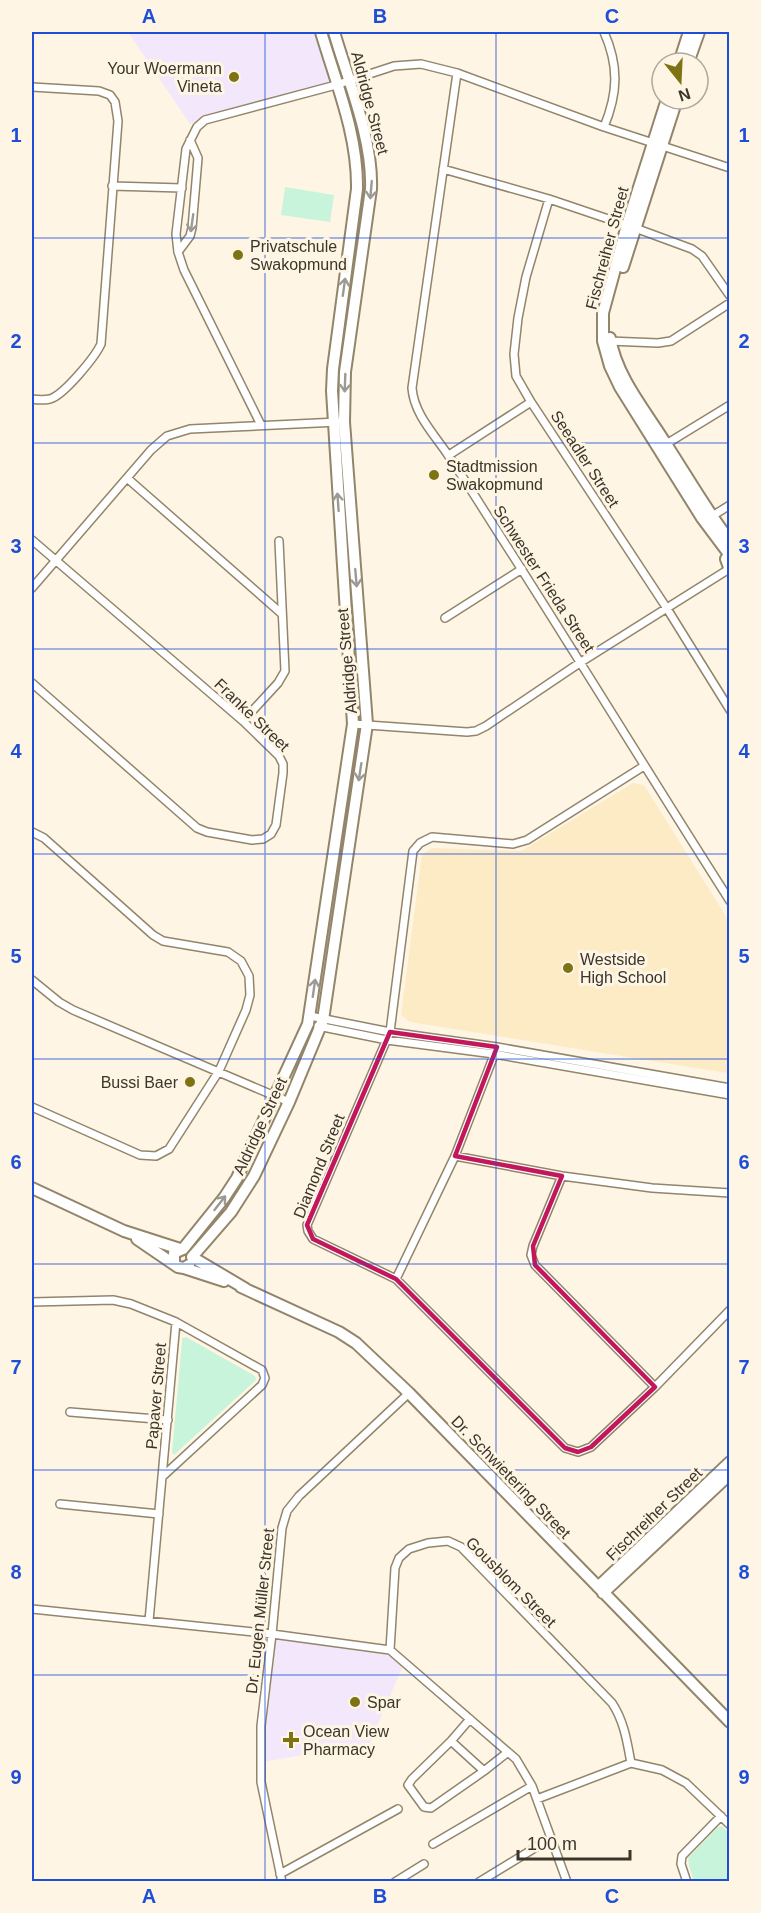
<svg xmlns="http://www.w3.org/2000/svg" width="761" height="1913" font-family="Helvetica,sans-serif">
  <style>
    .commercial { fill: #f3e7fb }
    .built { fill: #fdebc6 }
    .green { fill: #c8f4db }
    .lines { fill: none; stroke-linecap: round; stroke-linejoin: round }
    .street-casing { stroke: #92856a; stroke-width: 10 }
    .secondary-casing { stroke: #92856a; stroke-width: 14 }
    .street { stroke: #fff; stroke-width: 7 }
    .secondary { stroke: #fff; stroke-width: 10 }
    .oneway { stroke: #9d9a94 }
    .marked { fill: none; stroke: #c2185b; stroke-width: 4.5; stroke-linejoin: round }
    .grid { fill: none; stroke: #1d4ed8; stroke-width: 1.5; stroke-opacity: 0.55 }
    .poi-dot { fill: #7d7314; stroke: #fef5e4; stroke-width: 2 }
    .labels { text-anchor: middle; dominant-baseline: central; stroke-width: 6; stroke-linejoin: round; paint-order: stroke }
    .poi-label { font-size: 16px; fill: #3b352a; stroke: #fef5e4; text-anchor: start }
    .street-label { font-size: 16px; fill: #3b352a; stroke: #fef5e4 }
    .neatline { fill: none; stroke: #1d4ed8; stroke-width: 2 }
    .grid-label { font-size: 20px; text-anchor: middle; font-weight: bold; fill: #1d4ed8 }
  </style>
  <rect width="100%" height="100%" fill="#fef5e4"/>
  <path class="commercial" d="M128,32h187l16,54 -141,38z
    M275,1639l113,16 15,11 -33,77 -107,19z"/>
  <path class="built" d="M633,783l11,2 85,136v150l-2,2 -317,-51 -9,-7 21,-161 11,-6 88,3z"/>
  <path class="green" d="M285,187l49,8 -4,27 -49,-7z
    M186,1337l69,39 1,4 -82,75 -2,-3 10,-111v-3z
    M722,1826l7,7v48h-35l-5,-15 -1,-8 30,-31z"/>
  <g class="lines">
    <g class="street-casing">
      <path id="street" d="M604,32c15,34 14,61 0,95
        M457,73l-45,315c2,26 22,46 36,67 15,22 30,46 44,68 81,126 158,253 238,378
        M32,87l67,4 11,4 5,7 3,19 -17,223c-6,13 -37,51 -51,55 -5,1 -12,1 -18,0
        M443,169l106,30 86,29 57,21 10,7 28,40
        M112,186l70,2
        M549,199l-23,78 -8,41 -4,36 2,22 15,26 135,205 64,103
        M178,252l12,-16 2,-8 6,-70 -8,-18
        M609,341l49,2 13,-2 59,-38
        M261,425l-77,-155 -6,-18 -2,-18 10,-85 11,-22 8,-7 131,-35 58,-19 27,-2 36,9 147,54 126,41
        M663,446l67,-41
        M449,455l82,-53
        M127,478l155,136
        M709,518l21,-13
        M32,540l211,181 36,35 4,8v9l-7,52 -5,9 -8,5 -11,1 -45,-8 -10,-4 -165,-145
        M32,588l119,-138 16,-14 23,-7 148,-7
        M445,618l77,-49
        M243,721l35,-38 7,-12 -6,-130
        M353,724l114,8 9,-1 10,-5 95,-64 148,-93
        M644,766l-117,74 -14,4 -81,-7 -12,6 -7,8 -23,181 -83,193 1,6 5,8 83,40 169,169 13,4 13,-5 64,-60 75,-77
        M32,832l12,6 109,97 10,6 65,11 13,9 8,15 1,19 -4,15 -27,61 -50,78 -13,7 -16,-1 -108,-48
        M32,980l27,22 14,8 216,92
        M310,1016l80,16 107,15 233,41
        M318,1026l69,14 107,14 236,41
        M455,1156l107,20 90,12 78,5
        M562,1176l-29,70 -2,9 4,10 120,122
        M396,1279l59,-123 41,-106
        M32,1302l81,-2 18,4 45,18 -27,299
        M70,1412l98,8
        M162,1477l100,-92 3,-7 -3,-8 -86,-48
        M60,1504l99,10
        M32,1609l240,25 118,16 126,109 16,27 35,96
        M390,1650l5,-82 4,-10 10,-9 19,-6 20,-2 13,6 151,156c12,18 15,38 19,60
        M451,1741l33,30 -53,37 -7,-1 -16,-22 4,-6 39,-38 19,-22
        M484,1771l24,-19
        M537,1799l94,-36 31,7 24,13 44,42
        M433,1844l99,-58
        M280,1874l118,-65
        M282,1882l-21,-100v-56l11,-92 10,-106 5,-17 12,-15 110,-103
        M395,1882l29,-18
        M479,1882l72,-44
        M687,1882l-6,-18 1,-8 39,-40"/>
    </g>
    <g class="secondary-casing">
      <path id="secondary" d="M679,63l10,-31
        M688,63l11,-31
        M667,99l-40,126 -24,88v28l7,25 10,21 82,131 27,36
        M623,267l54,-168
        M610,338c7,40 35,72 56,106 21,32 40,66 64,97
        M730,553l-4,6 4,11
        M32,1188l92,43 56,18
        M137,1239l41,28 6,1 5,-3
        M183,1249l41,-51 13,-20 71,-154 45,-300 -21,-333 1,-22 24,-180c1,-54 -21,-106 -36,-157
        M174,1263v-10l9,-4
        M184,1268l40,13
        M241,1287l98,45 17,11 53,50 321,329
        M246,1289l-54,-32 39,-45 23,-36 35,-74 34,-82 44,-296 -23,-302 1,-50 26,-183c2,-50 -23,-109 -37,-157
        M598,1587l132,-125
        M603,1593l127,-119"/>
    </g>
    <use href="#street" class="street"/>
    <use href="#secondary" class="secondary"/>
  </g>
  <defs><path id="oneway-shaft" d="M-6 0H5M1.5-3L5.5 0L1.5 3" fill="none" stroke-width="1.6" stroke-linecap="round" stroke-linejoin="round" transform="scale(1.5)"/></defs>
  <g class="oneway">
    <use href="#oneway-shaft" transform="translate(371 190) rotate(95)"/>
    <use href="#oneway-shaft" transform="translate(192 223) rotate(98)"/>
    <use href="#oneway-shaft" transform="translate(344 287) rotate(-82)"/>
    <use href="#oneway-shaft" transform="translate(345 383) rotate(92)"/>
    <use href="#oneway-shaft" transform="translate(338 502) rotate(-94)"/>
    <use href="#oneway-shaft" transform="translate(356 578) rotate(85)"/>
    <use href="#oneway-shaft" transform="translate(360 772) rotate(99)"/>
    <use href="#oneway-shaft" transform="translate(314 988) rotate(-82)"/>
    <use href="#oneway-shaft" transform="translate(220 1203) rotate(-52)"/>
  </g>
  <path class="marked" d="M390,1032l107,15 -42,109 107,20 -29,70 2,19 120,122 -64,60 -13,5 -13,-4 -169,-169 -83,-40 -6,-14z"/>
  <path class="grid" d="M265,32v1850M496,32v1850M32,238h698M32,443h698M32,649h698M32,854h698M32,1059h698M32,1264h698M32,1470h698M32,1675h698"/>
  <g class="poi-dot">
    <circle cx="234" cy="77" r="6"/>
    <circle cx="238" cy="255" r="6"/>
    <circle cx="434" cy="475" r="6"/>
    <circle cx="568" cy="968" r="6"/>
    <circle cx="190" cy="1082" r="6"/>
    <circle cx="355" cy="1702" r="6"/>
    <path d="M288 1731h6v6h6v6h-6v6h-6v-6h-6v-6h6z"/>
  </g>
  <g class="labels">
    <g class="poi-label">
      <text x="222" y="68" text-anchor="end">Your Woermann<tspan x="222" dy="18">Vineta</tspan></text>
      <text x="250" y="246">Privatschule<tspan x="250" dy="18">Swakopmund</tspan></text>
      <text x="446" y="466">Stadtmission<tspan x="446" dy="18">Swakopmund</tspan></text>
      <text x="580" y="959">Westside<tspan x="580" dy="18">High School</tspan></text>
      <text x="178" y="1082" text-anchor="end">Bussi Baer</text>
      <text x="367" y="1702">Spar</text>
      <text x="303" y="1731">Ocean View<tspan x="303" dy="18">Pharmacy</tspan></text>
    </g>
    <g class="street-label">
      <text transform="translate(370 103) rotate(75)">Aldridge Street</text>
      <text transform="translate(607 248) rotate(-75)">Fischreiher Street</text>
      <text transform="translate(585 459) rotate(57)">Seeadler Street</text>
      <text transform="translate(544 579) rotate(57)">Schwester Frieda Street</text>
      <text transform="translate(347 661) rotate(-95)">Aldridge Street</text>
      <text transform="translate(252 715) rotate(44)">Franke Street</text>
      <text transform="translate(260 1126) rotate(-65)">Aldridge Street</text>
      <text transform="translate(319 1166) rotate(-68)">Diamond Street</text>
      <text transform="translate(156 1396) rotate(-85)">Papaver Street</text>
      <text transform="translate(511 1477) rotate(46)">Dr. Schwietering Street</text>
      <text transform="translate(654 1514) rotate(-44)">Fischreiher Street</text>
      <text transform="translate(511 1582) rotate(45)">Gousblom Street</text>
      <text transform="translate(260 1611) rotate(-84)">Dr. Eugen Müller Street</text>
    </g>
  </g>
  <rect width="761" height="1913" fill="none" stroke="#fef5e4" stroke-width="66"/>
  <g transform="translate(680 81) rotate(162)"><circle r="28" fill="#fef5e4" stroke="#b0a89a" stroke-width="1.5"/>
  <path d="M0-4.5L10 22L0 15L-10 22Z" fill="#7d7314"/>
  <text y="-9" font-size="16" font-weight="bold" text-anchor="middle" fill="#3b352a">N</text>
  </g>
  <path d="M518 1850v9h112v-9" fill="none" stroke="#3b352a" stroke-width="3"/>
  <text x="527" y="1850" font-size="18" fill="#3b352a" stroke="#fef5e4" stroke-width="4.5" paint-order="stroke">100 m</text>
  <rect x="33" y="33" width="695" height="1847" class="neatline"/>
  <g class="grid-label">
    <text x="149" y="23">A</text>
    <text x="380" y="23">B</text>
    <text x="612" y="23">C</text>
    <text x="16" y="142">1</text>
    <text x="744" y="142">1</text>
    <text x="16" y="348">2</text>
    <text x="744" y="348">2</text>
    <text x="16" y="553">3</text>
    <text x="744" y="553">3</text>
    <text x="16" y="758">4</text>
    <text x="744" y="758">4</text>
    <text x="16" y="963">5</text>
    <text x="744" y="963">5</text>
    <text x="16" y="1169">6</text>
    <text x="744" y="1169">6</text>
    <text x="16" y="1374">7</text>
    <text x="744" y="1374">7</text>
    <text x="16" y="1579">8</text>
    <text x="744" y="1579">8</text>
    <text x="16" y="1784">9</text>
    <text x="744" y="1784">9</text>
    <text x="149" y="1903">A</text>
    <text x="380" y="1903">B</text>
    <text x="612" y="1903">C</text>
  </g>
</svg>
